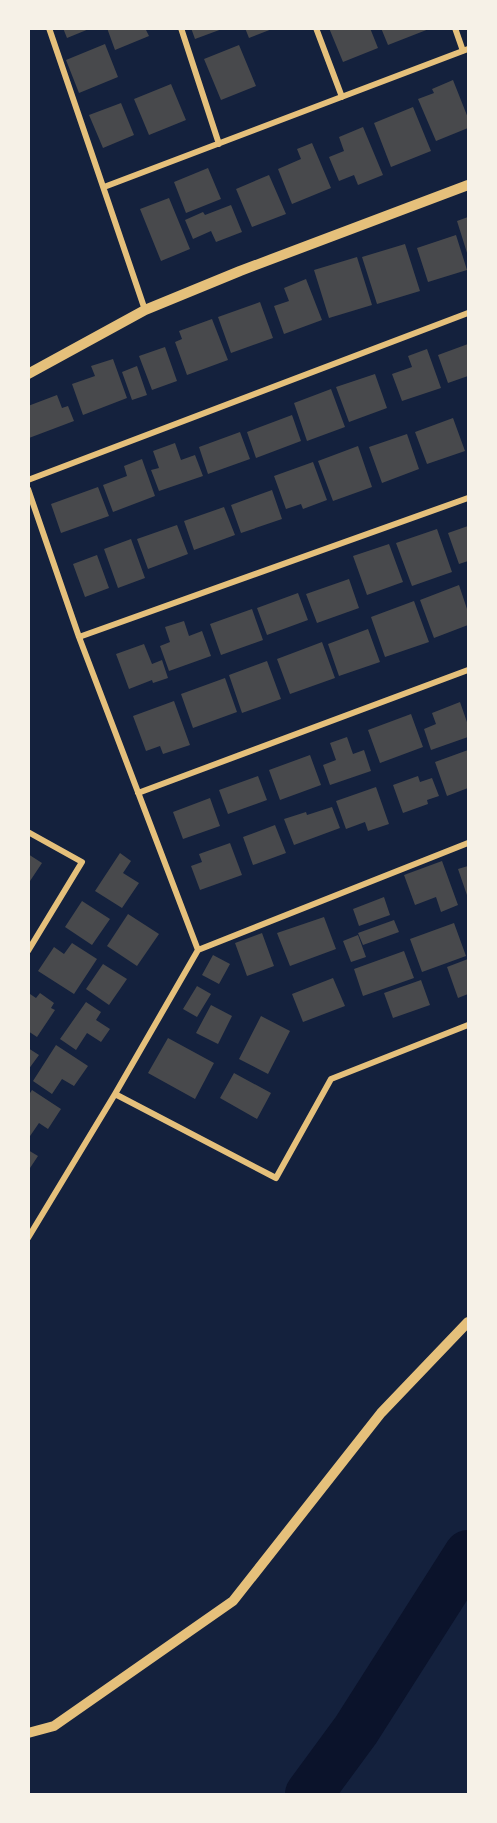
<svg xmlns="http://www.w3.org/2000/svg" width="497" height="1823" font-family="'PT Sans',sans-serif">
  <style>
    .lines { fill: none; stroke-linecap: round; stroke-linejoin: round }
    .river { stroke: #0b132b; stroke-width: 48 }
    .building { fill: #48494c }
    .minor { stroke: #e5c07b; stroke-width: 6 }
    .tertiary { stroke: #e5c07b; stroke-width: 10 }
  </style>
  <rect width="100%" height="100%" fill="#14213d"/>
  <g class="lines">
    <path class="river" d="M309,1794l47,-64 112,-176"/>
  </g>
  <path class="building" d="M63,28h26v1l-22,9z
    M107,28h38l4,8 -34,14z
    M191,28h31v1l-27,10z
    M245,28h27v1l-23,9z
    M329,28h41l8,20 -35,14z
    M381,28h48v1l-41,16z
    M105,44l13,33 -39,16 -13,-33z
    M239,45l17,41 -35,14 -17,-41z
    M453,80l15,38v10l-32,13 -18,-42 16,-6 -2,-4z
    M171,84l15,36 -37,15 -15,-36z
    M121,103l13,32 -31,13 -14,-33z
    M413,107l18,44 -40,16 -17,-44z
    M363,127l20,48 -25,10 -4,-10 -15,6 -10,-24 15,-6 -5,-14z
    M312,143l19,45 -39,16 -14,-35 23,-10 -4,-10z
    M208,168l13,31 -35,14 -12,-31z
    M269,175l17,39 -34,13 -16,-38z
    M169,198l21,51 -29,12 -21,-52z
    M231,205l11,27 -26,10 -5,-11 -18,8 -8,-19 18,-8 2,3z
    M468,217v39l-11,-35z
    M456,235l11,35 -39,12 -11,-34z
    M405,244l15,47 -43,13 -15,-47z
    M357,257l15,48 -43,13 -15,-48z
    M306,279l16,41 -38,14 -10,-28 15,-5 -5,-13z
    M260,302l13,36 -42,15 -13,-36z
    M212,319l16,41 -41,15 -12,-33 7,-3 -3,-8z
    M468,344v32l-20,7 -10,-28z
    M165,347l12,34 -25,9 -13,-34z
    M427,349l14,39 -39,13 -10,-27 20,-7 -4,-11z
    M113,359l14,39 -44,17 -11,-31 23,-8 -4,-10z
    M137,366l10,29 -15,5 -10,-28z
    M375,374l12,34 -38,14 -13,-35z
    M331,389l14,38 -38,14 -13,-38z
    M57,395l5,13 6,-2 6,15 -45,17 -1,-32z
    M292,415l9,26 -45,17 -9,-26z
    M453,418l12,33 -38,13 -12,-32z
    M240,432l10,27 -42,15 -9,-27z
    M407,434l12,35 -37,14 -13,-36z
    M175,443l6,17 14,-5 8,21 -44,15 -8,-21 8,-2 -6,-17z
    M358,446l14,41 -39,14 -15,-40z
    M142,459l13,37 -42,16 -10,-27 24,-9 -3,-10z
    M313,462l14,38 -24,9 -2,-5 -15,5 -12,-33z
    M98,487l11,29 -48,17 -10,-29z
    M272,490l10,29 -41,14 -10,-28z
    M224,507l11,28 -41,15 -10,-29z
    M177,525l11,29 -40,15 -11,-30z
    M468,526v35l-9,3 -11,-31z
    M437,529l15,43 -40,14 -16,-43z
    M131,539l14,39 -27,10 -14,-39z
    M389,544l14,38 -36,13 -14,-39z
    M97,555l12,33 -24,9 -12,-33z
    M349,579l10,29 -42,15 -11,-29z
    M459,585l9,27v13l-34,13 -14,-38z
    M298,593l10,27 -41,15 -10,-27z
    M414,601l15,41 -44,15 -14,-40z
    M252,609l11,31 -42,15 -11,-31z
    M184,621l5,15 13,-5 9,25 -42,15 -9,-25 10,-4 -5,-15z
    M368,629l12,33 -41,14 -11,-32z
    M322,642l13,36 -45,16 -13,-35z
    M144,644l8,20 10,-4 6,18 -15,5 -1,-3 -23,9 -13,-35z
    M267,661l14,38 -39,14 -13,-38z
    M225,678l12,34 -44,16 -12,-34z
    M174,701l16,44 -27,9 -3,-8 -14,5 -13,-35z
    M460,702l8,23v12l-37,13 -7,-21 12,-5 -4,-11z
    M411,714l12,33 -43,16 -12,-33z
    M347,737l6,17 11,-4 7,21 -41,14 -7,-20 13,-5 -6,-17z
    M468,750v38l-21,8 -12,-34z
    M310,755l11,30 -41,15 -11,-30z
    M258,776l9,24 -39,14 -9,-24z
    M418,776l2,6 12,-4 7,18 -12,4 1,4 -25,9 -10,-28z
    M376,787l13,37 -21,7 -3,-9 -19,7 -10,-28z
    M210,798l10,28 -37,13 -10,-27z
    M332,807l8,21 -46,17 -10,-26 22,-7 1,3z
    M275,825l11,28 -33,12 -10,-28z
    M230,843l12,32 -42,15 -9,-24 11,-4 -3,-8z
    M120,853l11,8 -8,12 16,10 -17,25 -27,-17z
    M28,854l14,9 -14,21z
    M442,861l16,44 -17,7 -5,-15 -21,8 -11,-30z
    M468,866v32l-10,-29z
    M384,897l6,18 -31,11 -6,-17z
    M82,901l28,18 -18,26 -27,-18z
    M128,914l31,20 -22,32 -30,-20z
    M324,917l12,32 -46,17 -13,-33z
    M394,920l5,12 -36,13 -5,-12z
    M454,923l12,33 -44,16 -12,-33z
    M262,933l12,33 -27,10 -12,-33z
    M358,935l8,22 -15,5 -8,-21z
    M72,943l25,16 -23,35 -36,-23 16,-24 10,7z
    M404,951l10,27 -51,18 -9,-27z
    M213,955l17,9 -11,20 -17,-9z
    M468,959v35l-10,4 -11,-31z
    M103,964l24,15 -18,26 -23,-16z
    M333,978l12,28 -42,16 -11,-28z
    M421,980l9,25 -37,13 -9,-25z
    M197,986l14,8 -14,23 -14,-8z
    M40,993l14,10 -3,5 4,2 -18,27 -9,-6v-35l2,-2 6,4z
    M86,1002l15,10 -5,8 14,9 -9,13 -14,-9 -11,17 -16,-11z
    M211,1005l21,11 -14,28 -22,-11z
    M261,1016l29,15 -22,43 -29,-15z
    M168,1038l46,25 -19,36 -47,-26z
    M56,1045l32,21 -14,20 -12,-7 -10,15 -19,-13z
    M28,1048l11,7 -11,15z
    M234,1073l37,20 -14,26 -37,-21z
    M32,1090l29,19 -13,20 -9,-6 -11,16v-43z
    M28,1150l10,6 -10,15z"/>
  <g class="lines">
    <path class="minor" d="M49,28l96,282
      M181,28l38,116
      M316,28l26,69
      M455,28l8,23
      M104,187l364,-138
      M28,480l440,-167
      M28,489l51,148 119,313 -83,144 -87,144
      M79,637l389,-139
      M138,793l330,-123
      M28,832l54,30 -54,89
      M198,950l270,-107
      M115,1094l161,84 55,-99 137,-54"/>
    <path class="tertiary" d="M28,374l117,-64 95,-39 228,-86
      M28,1733l26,-7 179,-125 148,-188 87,-91"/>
  </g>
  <rect width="497" height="1823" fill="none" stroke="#f6f1e7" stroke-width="60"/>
</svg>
